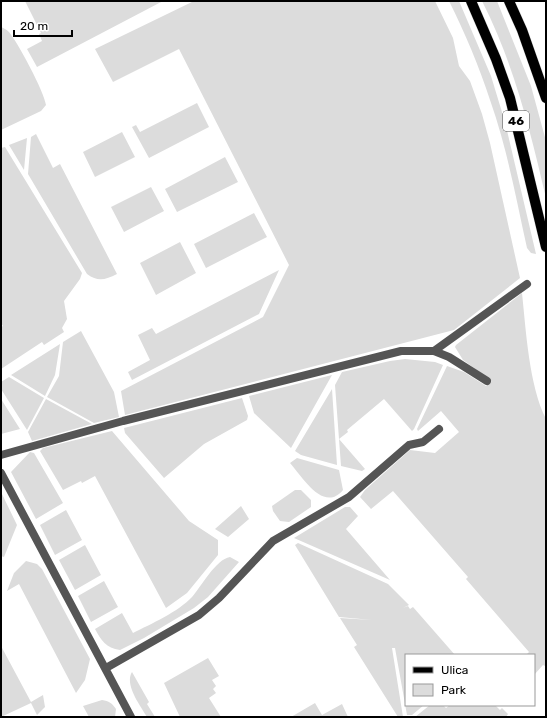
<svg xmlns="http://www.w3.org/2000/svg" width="547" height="718" font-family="Rubik,sans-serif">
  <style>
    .green { fill: #dcdcdc }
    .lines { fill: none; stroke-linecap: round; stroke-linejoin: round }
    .primary-casing { stroke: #dbdbdb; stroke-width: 11 }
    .street { stroke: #555; stroke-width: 8 }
    .primary { stroke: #000; stroke-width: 10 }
    .labels { text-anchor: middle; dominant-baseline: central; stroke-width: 3.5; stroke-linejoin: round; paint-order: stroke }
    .shield { fill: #fff; stroke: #4c4c4c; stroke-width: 1 }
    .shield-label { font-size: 12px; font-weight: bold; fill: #000 }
  </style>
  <rect width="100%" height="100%" fill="#fff"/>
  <path class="green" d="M25,1h138l-126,66 -10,-18 15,-8 -3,-7 2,-1z
    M194,1h241l18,37 6,28 11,15 12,33 8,29 30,135 -66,52 -329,85 -4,-24 142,-74 26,-52 -110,-216 -66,33 -18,-33z
    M449,1h10l32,75 14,46 31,132 -5,-1 -4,-5c-11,-50 -20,-100 -37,-148 -11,-34 -25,-67 -41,-99z
    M482,1h15l34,85 15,55v57c-16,-68 -32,-134 -64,-197z
    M1,27c3,1 6,3 8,5 9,11 35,59 37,73l-5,6 -40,19z
    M197,103l12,24 -60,31 -17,-31 4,-2 4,7z
    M122,132l13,25 -40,20 -12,-25z
    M36,134l17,34 7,-4 57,110c-12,6 -19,8 -30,0l-59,-100 3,-37z
    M27,138l-3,32 -15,-25z
    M5,147l77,126 -2,6 -16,22 3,18 -5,9 2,4 -20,13 -2,-3 -41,27v-42l2,-1 -2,-3v-175z
    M225,157l13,25 -61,30 -12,-23z
    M151,187l13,24 -40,21 -13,-25z
    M254,213l13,24 -61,31 -12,-24z
    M180,242l16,31 -40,22 -16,-32z
    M279,270l-20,44 -127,66 -4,-8 22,-12 -12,-25 14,-7 4,6z
    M522,293c4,37 7,93 24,126v245l-1,2 -2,-1 -9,10v-20h-8l3,-3 -63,-73 2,-2 -75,-86 -22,18 -11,-12 5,-7 45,-40 25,3 24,-21 -18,-21 -23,20 -1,-2 30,-63 17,6 22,14 6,-5 -29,-21 -8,-13 1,-2z
    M81,331l33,61 5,25 -25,6 -47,-26 12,-21 4,-34z
    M60,344l-5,31 -10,21 -34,-21z
    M405,359l30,3 8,3 -29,64 -2,2 -28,-32 -37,31 1,2 -9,7 26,30 -3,2 -21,-5 -6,-81 7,-13 48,-11z
    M332,375l-41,73 -37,-35 -5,-17z
    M9,377l35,21 -17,32 -26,-41v-7z
    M332,389l5,76 -36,-10 -6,-4z
    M242,398l6,18 -1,4 -43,24 -40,34 -39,-45 -1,-5z
    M1,399l19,30 -19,5z
    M46,399l46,25 -60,17 -4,-9z
    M112,431l77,90 29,19v15l-31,38 -21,15 -71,-132 -13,7 -1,-2 -18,9 -23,-39 3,-3z
    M30,452l4,1 29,50 -27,16 -25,-47z
    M297,458l42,12 4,20c-19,23 -40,-12 -53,-27z
    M295,490h6l10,10v7l-22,15 -9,-1 -7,-10 -1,-5z
    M1,492l16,33 -13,32 -3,-1z
    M241,506l8,13 -21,18 -13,-8z
    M345,507h5l8,9 -12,13 44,51 -96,-42z
    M66,510l16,30 -27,15 -15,-30z
    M298,543l90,41 21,21 -6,3 5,-2 2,3 3,-2 42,48h-49v50h18l-12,10h-5l-12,-67h-3l11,69h-5l-44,-70 3,-2 -17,-27 32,2 -33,-3 -44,-72z
    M85,545l16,30 -26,15 -16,-30z
    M230,557l9,5 -31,35 -14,11 -50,30 -24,12c-14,-2 -19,-10 -25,-21l27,-16 11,20c18,-9 45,-21 59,-36 9,-10 24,-38 38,-40z
    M26,561l11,3 5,5 48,90 -5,21 -9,13 -57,-109 -12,7 7,-18z
    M104,581l14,26 -27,15 -13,-26z
    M1,646l30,56 12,-7 2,12 -8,8 -6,-12 -30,14z
    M208,658l11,18 -7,4 4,6 -3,3 3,4 -7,5 12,19h-41l-16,-34z
    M132,672l17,30 -2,2 8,13h-8c-6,-11 -23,-32 -15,-45z
    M102,700c7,1 10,3 14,9l-1,8h-26l-6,-11z
    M315,703l7,12 20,-11 6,13h-57z
    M430,705h13l3,3 4,-3h45l5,5 2,-2 6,6 -2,3h-91z"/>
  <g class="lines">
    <g class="primary-casing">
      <path id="primary" d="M471,1l25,58 14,39 36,149
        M509,1l13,29 24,68"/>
    </g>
    <path class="street" d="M434,351l93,-67
      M1,455l122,-34 278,-70h33l15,6 38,24
      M1,473l130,244
      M106,668l93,-53 20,-17 54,-57 76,-44 60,-52 14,-3 16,-13"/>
    <use href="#primary" class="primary"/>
  </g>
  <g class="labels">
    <rect class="shield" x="503" y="111" width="26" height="20" rx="3"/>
    <g class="shield-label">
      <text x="516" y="121">46</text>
    </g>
  </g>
  <rect width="547" height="718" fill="none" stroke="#000000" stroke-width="4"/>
  <rect x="405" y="654" width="130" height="52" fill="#ffffff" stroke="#999999"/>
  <rect x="413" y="667" width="20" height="6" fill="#000000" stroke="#999999"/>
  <text x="441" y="674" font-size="12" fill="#000000">Ulica</text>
  <rect x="413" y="684" width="20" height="12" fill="#dcdcdc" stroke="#999999"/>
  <text x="441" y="694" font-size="12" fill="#000000">Park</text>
  <path d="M14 30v6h58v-6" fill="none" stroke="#000000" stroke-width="2"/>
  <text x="20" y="30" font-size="12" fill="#000000" stroke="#ffffff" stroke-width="3" paint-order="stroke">20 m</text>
</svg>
